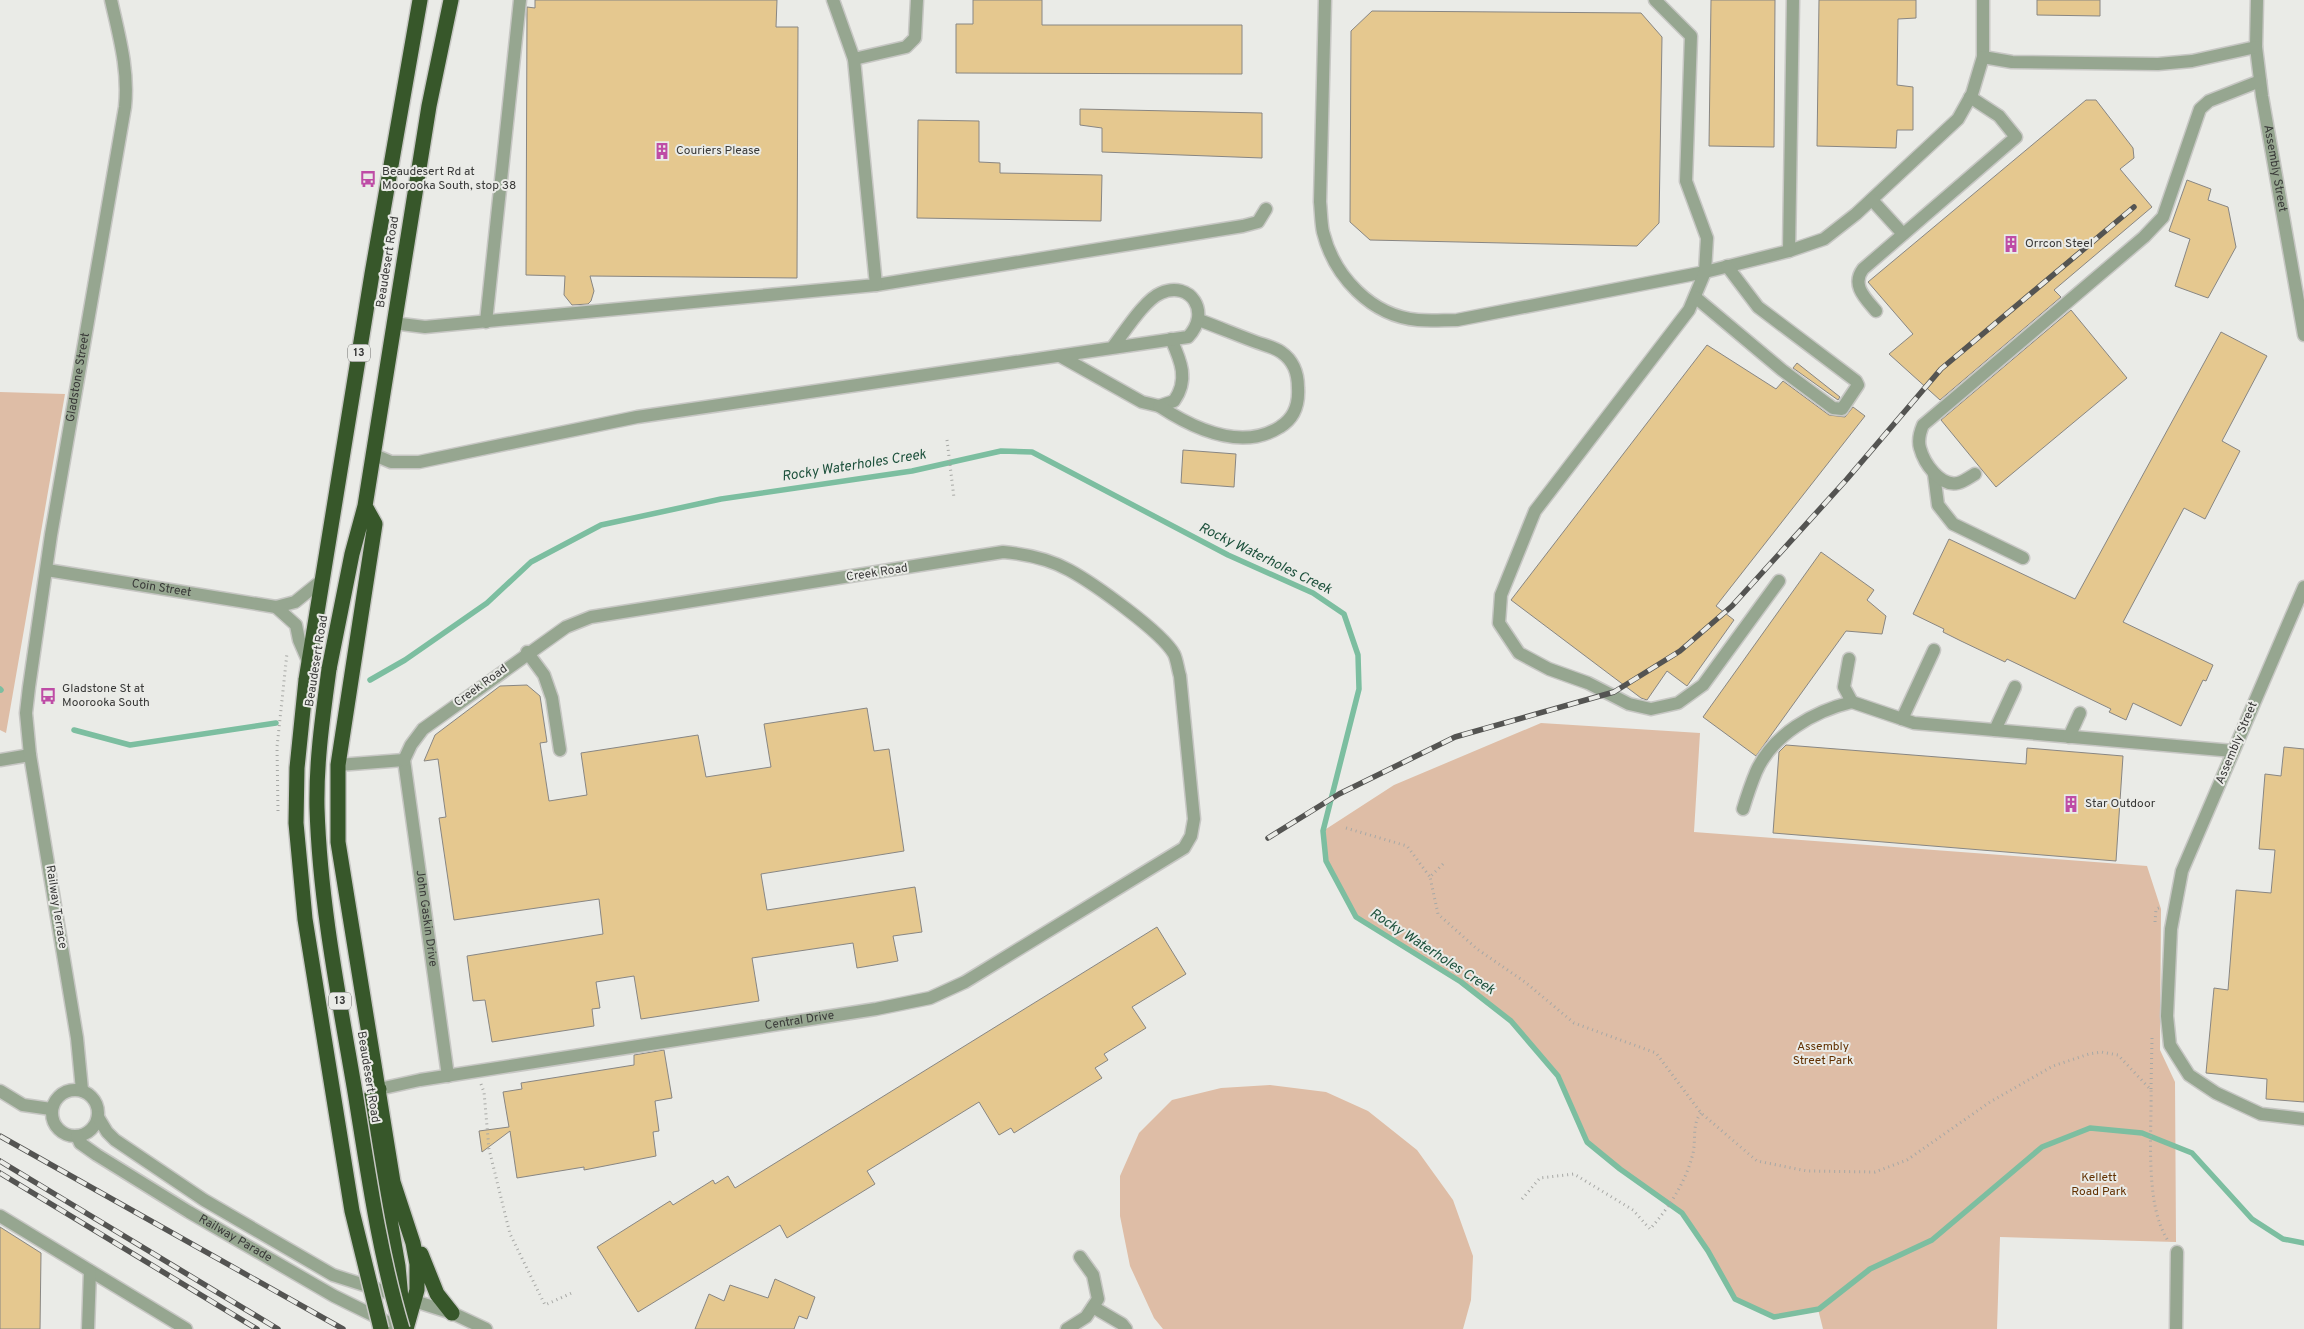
<svg xmlns="http://www.w3.org/2000/svg" width="2304" height="1329" font-family="Overpass,sans-serif">
  <style>
    .green { fill: #debda6 }
    .lines { fill: none; stroke-linecap: round; stroke-linejoin: round }
    .stream { stroke: #7cbea0; stroke-width: 5.5 }
    .building { fill: #e5c88f; stroke: #888683 }
    .minor-casing { stroke: #c7c7c4; stroke-width: 15 }
    .highway-casing { stroke: #c7c7c4; stroke-width: 18 }
    .path { stroke: #a7a8a5; stroke-width: 3; stroke-dasharray: 1 4; stroke-linecap: butt }
    .minor { stroke: #96a690; stroke-width: 12 }
    .highway { stroke: #37572a; stroke-width: 15 }
    .rail-casing { stroke: #545452; stroke-width: 5.5 }
    .rail { stroke: #eaebe7; stroke-width: 4; stroke-dasharray: 11; stroke-linecap: butt }
    .highway-bridge-casing { stroke: #c7c7c4; stroke-width: 18; stroke-linecap: butt }
    .highway-bridge { stroke: #37572a; stroke-width: 15 }
    .labels { text-anchor: middle; dominant-baseline: central; stroke-width: 4; stroke-linejoin: round; paint-order: stroke }
    .shield { fill: #eaebe7; stroke: #6e6e6c; stroke-width: 1 }
    .shield-label { font-size: 11px; font-weight: bold; fill: #393938 }
    .poi-label { font-size: 12px; fill: #393938; stroke: #eaebe7; text-anchor: start }
    .street-label { font-size: 12px; fill: #393938; stroke: #eaebe7 }
    .park-label { font-size: 12px; fill: #613001; stroke: #eaebe7 }
    .water-label { font-size: 14px; font-style: italic; fill: #1d513c; stroke: #eaebe7 }
  </style>
  <rect width="100%" height="100%" fill="#eaebe7"/>
  <path class="green" d="M0,392l65,2 -59,339 -6,-3z
    M1541,723l159,10 -6,99 453,34 14,43 -1,141 15,32 1,160 -176,-5 -3,92h-174l-5,-20 -44,8 -39,-18 -27,-48 -26,-38 -62,-44 -33,-27 -29,-66 -47,-55 -50,-39 -105,-65 -30,-56 -3,-30 71,-46z
    M1270,1085l56,7 42,19 49,39 36,50 20,56 -2,44 -8,29h-300l-9,-11 -24,-52 -10,-50v-40l19,-43 33,-33 49,-12z"/>
  <g class="lines">
    <path class="stream" d="M370,680l35,-20 82,-57 44,-41 70,-37 120,-26 191,-28 89,-20 31,1 196,103 85,38 31,21 14,41 1,34 -36,142 3,30 30,56 105,65 50,39 47,55 29,66 33,27 62,44 26,38 27,48 39,18 45,-8 51,-40 62,-29 110,-93 48,-19 52,5 50,20 60,66 31,20 21,4
      M0,689l1,1
      M74,730l56,15 146,-22"/>
  </g>
  <path class="building" d="M535,0h242l-1,27h22l-1,251 -207,-2 4,15 -3,10 -3,3 -16,1 -8,-10 1,-19 -39,-1 1,-265v-3l8,1z
    M973,0h69v25h200v49l-286,-1v-49h17z
    M1711,0h64l-1,147 -65,-1z
    M1819,0h97v18l-18,1 -1,66 16,2v43h-16l-1,18 -79,-2z
    M2037,0h63v16l-63,-1z
    M1372,11l269,2 21,24 -3,186 -22,23 -267,-6 -20,-18 1,-191z
    M2086,100h10l37,48 1,10 -14,11 32,38 -98,83 7,7 -121,103 -51,-46 24,-20 -45,-52z
    M1080,109l182,4v45l-160,-6v-24l-22,-3z
    M918,120l61,1v41l21,1v10l102,2 -1,46 -184,-3z
    M2187,180l24,9 -3,11 20,7 8,40 -28,51 -33,-12 15,-47 -21,-8z
    M2071,310l56,68 -131,109 -55,-67z
    M2221,332l46,24 -45,85 18,10 -35,68 -21,-11 -61,114 90,43 -7,16 -3,-1 -22,46 -48,-23 -7,17 -17,-8 2,-3 -104,-50 -2,3 -44,-21 -18,-9 1,-3 -31,-15 36,-75 126,60z
    M1707,345l69,44 7,-8 46,34 16,2 8,-10 12,9 -149,190 18,14 -47,66 -20,-15 -20,29 -6,-2 -130,-98z
    M1797,363l43,34 -2,3 -45,-32z
    M1183,450l53,4 -2,33 -53,-4z
    M1821,552l53,38 -7,10 19,16 -4,18 -36,-3 -90,125 -53,-39z
    M527,685l13,11 7,46 -7,1 9,58 38,-6 -6,-42 117,-18 8,42 65,-10 -7,-43 103,-16 7,43 15,-2 15,102 -143,23 6,36 148,-23 7,45 -29,4 5,25 -41,7 -4,-25 -101,15 7,43 -118,18 -7,-43 -38,6 4,26 -8,1 2,17 -102,16 -7,-42 -12,1 -6,-45 136,-22 -4,-35 -145,21 -15,-102 7,-1 -8,-58 -14,2 11,-26 65,-49z
    M1786,745l240,19 1,-16 96,8 -7,105 -343,-28 6,-81z
    M2284,747l20,2v353l-38,-3 1,-20 -61,-6 8,-85 14,2 8,-100 35,3 4,-43 -16,-1 6,-75 16,2z
    M1157,927l29,47 -54,33 14,21 -42,26 4,6 -13,8 7,10 -88,55 -3,-5 -12,7 -20,-33 -112,69 8,13 -88,54 -7,-13 -142,87 -41,-65 73,-46 3,4 40,-25 2,4 13,-8 7,12z
    M664,1050l8,48 -17,3 4,30 -6,1 3,24 -72,14v-3l-67,11 -7,-47 -28,21 -3,-21 30,-4 -6,-35 19,-3 -1,-6 113,-18v-10z
    M0,1227l41,26 -1,76h-40z
    M775,1279l40,18 -8,22 -8,-3 -5,13h-99l14,-35 15,7 6,-16 38,13z"/>
  <g class="lines">
    <g class="minor-casing">
      <g id="minor">
        <path d="M1325,0l-5,202c1,9 1,21 3,30 11,44 48,84 95,88 13,1 26,0 39,0l248,-48 84,-21 35,-12 32,-25 102,-95 14,-25 11,-37v-57"/>
        <path d="M1655,0l36,36 -5,145 21,57 -2,34 -16,38 -154,201 -34,84 -2,28 20,30 30,16 39,14 41,21 22,5 27,-6 25,-18 76,-104"/>
        <path id="s1" d="M2257,0l-1,47 6,49 42,239"/>
        <path d="M1983,57l29,5 146,2 34,-3 64,-14"/>
        <path d="M854,59l52,-12 9,-9 2,-38"/>
        <path d="M1872,200l31,34"/>
        <path d="M1789,251l4,-251"/>
        <path d="M876,285l367,-59 15,-4 8,-13"/>
        <path d="M1695,297l87,73 51,38 9,1 16,-24 -2,-4 -98,-74 -31,-41"/>
        <path d="M1876,311c-11,-13 -25,-26 -13,-42l153,-132 -17,-21 -29,-19"/>
        <path d="M486,322l34,-322"/>
        <path d="M393,323l32,4 451,-42 -22,-226 -21,-59"/>
        <path d="M1060,356l82,46 17,4 15,-5c15,-21 7,-40 -3,-62"/>
        <path d="M1159,406c35,23 83,45 121,21 15,-9 19,-23 18,-39 0,-15 -4,-27 -17,-36 -7,-5 -17,-7 -25,-10 -19,-7 -38,-15 -57,-22"/>
        <path d="M372,454l19,8h28l218,-45 551,-80c24,-25 2,-57 -27,-44 -17,7 -37,40 -49,55"/>
        <path d="M1934,474l4,31 15,19 70,34"/>
        <path d="M1975,474c-5,3 -12,8 -17,9 -18,4 -34,-20 -38,-35 -2,-7 0,-16 3,-23l221,-188 19,-20 37,-108 9,-8 51,-20"/>
        <path id="s2" d="M47,570l229,37 19,-5 26,-21"/>
        <path d="M2304,587l-122,284 -11,58 -4,87 3,29 19,30 27,18 45,21 43,5"/>
        <path d="M276,607l20,18 3,15 10,23"/>
        <path d="M527,652l17,23 8,23 8,52"/>
        <path d="M1849,659l-5,28 8,15 62,21 319,28"/>
        <path d="M1902,719l32,-69"/>
        <path d="M1995,730l20,-43"/>
        <path d="M2069,737l11,-24"/>
        <path d="M0,760l30,-5"/>
        <path id="s3" d="M404,760l44,316"/>
        <path d="M338,765l66,-5"/>
        <path d="M1743,809c4,-13 8,-25 13,-37 16,-37 58,-61 96,-70"/>
        <path id="s4" d="M379,1089l41,-9 456,-71 54,-11 35,-16 219,-134 7,-12 3,-17 -14,-143c-2,-6 -3,-16 -6,-22 -12,-22 -81,-71 -105,-84 -20,-11 -43,-16 -66,-18l-412,65 -25,10 -143,102 -12,16 -7,15"/>
        <circle cx="75" cy="1113" r="23"/>
        <path id="s5" d="M82,1090l-5,-52 -47,-283 -4,-42 3,-26 22,-152 74,-428c4,-37 -6,-71 -14,-107"/>
        <path d="M0,1091l23,14 28,4"/>
        <path d="M98,1117l9,15 8,8 89,60 129,75 119,38 34,16"/>
        <path id="s6" d="M77,1136l3,7 17,12 92,57 145,84 67,33"/>
        <path d="M0,1216l186,113"/>
        <path d="M1093,1307l29,17 4,5"/>
        <path d="M88,1329l2,-58"/>
        <path d="M1067,1329l19,-12 12,-18 -5,-24 -13,-18"/>
        <path d="M2176,1329l1,-77"/>
      </g>
    </g>
    <g class="highway-casing">
      <path id="highway" d="M365,506l10,18 -37,241v77l55,340 20,61 4,21v26l-11,39
        M329,669l23,-115 13,-48 64,-400 22,-106
        M306,680l66,-406 48,-274
        M379,1089l-9,9v5l28,163 4,44
        M421,1254l16,40 15,19"/>
    </g>
    <path class="path" d="M947,440l7,58
      M278,811l-1,-64 10,-94
      M1346,828l61,18 23,31
      M1443,864l-13,13 8,37 39,35 48,33 49,41 82,30 45,60 56,48 50,10 68,1 32,-12 83,-58 63,-36 36,-12 12,-2 17,3 33,35c1,42 -7,117 18,152
      M2155,922l1,-13 5,-2
      M481,1084l3,8 5,57 21,85 35,71 29,-13
      M2151,1089l1,-51
      M1522,1199l18,-21 34,-4 59,36 17,19c18,-20 35,-46 42,-72 5,-15 -1,-32 9,-44"/>
    <use href="#minor" class="minor"/>
    <use href="#highway" class="highway"/>
    <g class="rail-casing">
      <path id="rail" d="M1268,838l71,-44 116,-57 159,-45 66,-41 52,-45 115,-127 94,-110 193,-162
        M0,1136l343,193
        M0,1161l278,168
        M0,1173l257,156"/>
    </g>
    <use href="#rail" class="rail"/>
    <g class="highway-bridge-casing">
      <path id="highway-bridge" d="M329,669c-6,46 -13,92 -12,139 3,96 22,190 38,284 13,80 24,160 47,237
        M306,680l-9,88 -1,55 9,96 47,292 29,118"/>
    </g>
    <use href="#highway-bridge" class="highway-bridge"/>
  </g>
  <defs>
    <g id="building-bare" transform="scale(1.35)"><path d="M-4-6H4V6H1V3H-1V6H-4ZM-2.5-4.3h1.7v1.8h-1.7ZM.8-4.3h1.7v1.8H.8ZM-2.5-1h1.7V.8h-1.7ZM.8-1h1.7V.8H.8Z" fill="#be4ca6" stroke="#eaebe7" stroke-width="2.5" paint-order="stroke"/></g>
    <g id="bus-bare" transform="scale(1.35)"><path d="M-5-6H5V4H4V6H2V4H-2V6H-4V4H-5ZM-3.5-4V0h7V-4ZM-3.5 1.2v1.5H-2V1.2ZM2 1.2v1.5H3.5V1.2Z" fill="#be4ca6" stroke="#eaebe7" stroke-width="2.5" paint-order="stroke"/></g>
  </defs>
  <g fill-rule="evenodd">
    <use href="#building-bare" x="662" y="151"/>
    <use href="#bus-bare" x="368" y="179"/>
    <use href="#building-bare" x="2011" y="244"/>
    <use href="#bus-bare" x="48" y="696"/>
    <use href="#building-bare" x="2071" y="804"/>
  </g>
  <g class="labels">
    <g class="shield">
      <rect x="348" y="344.5" width="22" height="17" rx="4"/>
      <rect x="329" y="992.5" width="22" height="17" rx="4"/>
    </g>
    <g class="shield-label">
      <text x="359" y="353">13</text>
      <text x="340" y="1001">13</text>
    </g>
    <g class="poi-label">
      <text x="676" y="151">Couriers Please</text>
      <text x="382" y="172">Beaudesert Rd at<tspan x="382" dy="14">Moorooka South, stop 38</tspan></text>
      <text x="2025" y="244">Orrcon Steel</text>
      <text x="62" y="689">Gladstone St at<tspan x="62" dy="14">Moorooka South</tspan></text>
      <text x="2085" y="804">Star Outdoor</text>
    </g>
    <g class="street-label">
      <text stroke="none"><textPath href="#s1" startOffset="170">Assembly Street</textPath></text>
      <text transform="translate(388 262) rotate(-81)">Beaudesert Road</text>
      <text stroke="none"><textPath href="#s5" startOffset="721">Gladstone Street</textPath></text>
      <text transform="translate(877 573) rotate(-9)">Creek Road</text>
      <text stroke="none"><textPath href="#s2" startOffset="116">Coin Street</textPath></text>
      <text transform="translate(317 661) rotate(-81)">Beaudesert Road</text>
      <text transform="translate(481 686) rotate(-36)">Creek Road</text>
      <text transform="translate(2237 743) rotate(-67)">Assembly Street</text>
      <text transform="translate(56 907) rotate(81)">Railway Terrace</text>
      <text stroke="none"><textPath href="#s3" startOffset="160">John Gaskin Drive</textPath></text>
      <text stroke="none"><textPath href="#s4" startOffset="426">Central Drive</textPath></text>
      <text transform="translate(368 1077) rotate(81)">Beaudesert Road</text>
      <text stroke="none"><textPath href="#s6" startOffset="190">Railway Parade</textPath></text>
    </g>
    <g class="park-label">
      <text x="1823" y="1047">Assembly<tspan x="1823" dy="14">Street Park</tspan></text>
      <text x="2099" y="1178">Kellett<tspan x="2099" dy="14">Road Park</tspan></text>
    </g>
    <g class="water-label">
      <text transform="translate(854 466) rotate(-9)">Rocky Waterholes Creek</text>
      <text transform="translate(1265 559) rotate(26)">Rocky Waterholes Creek</text>
      <text transform="translate(1432 952) rotate(33)">Rocky Waterholes Creek</text>
    </g>
  </g>
</svg>
